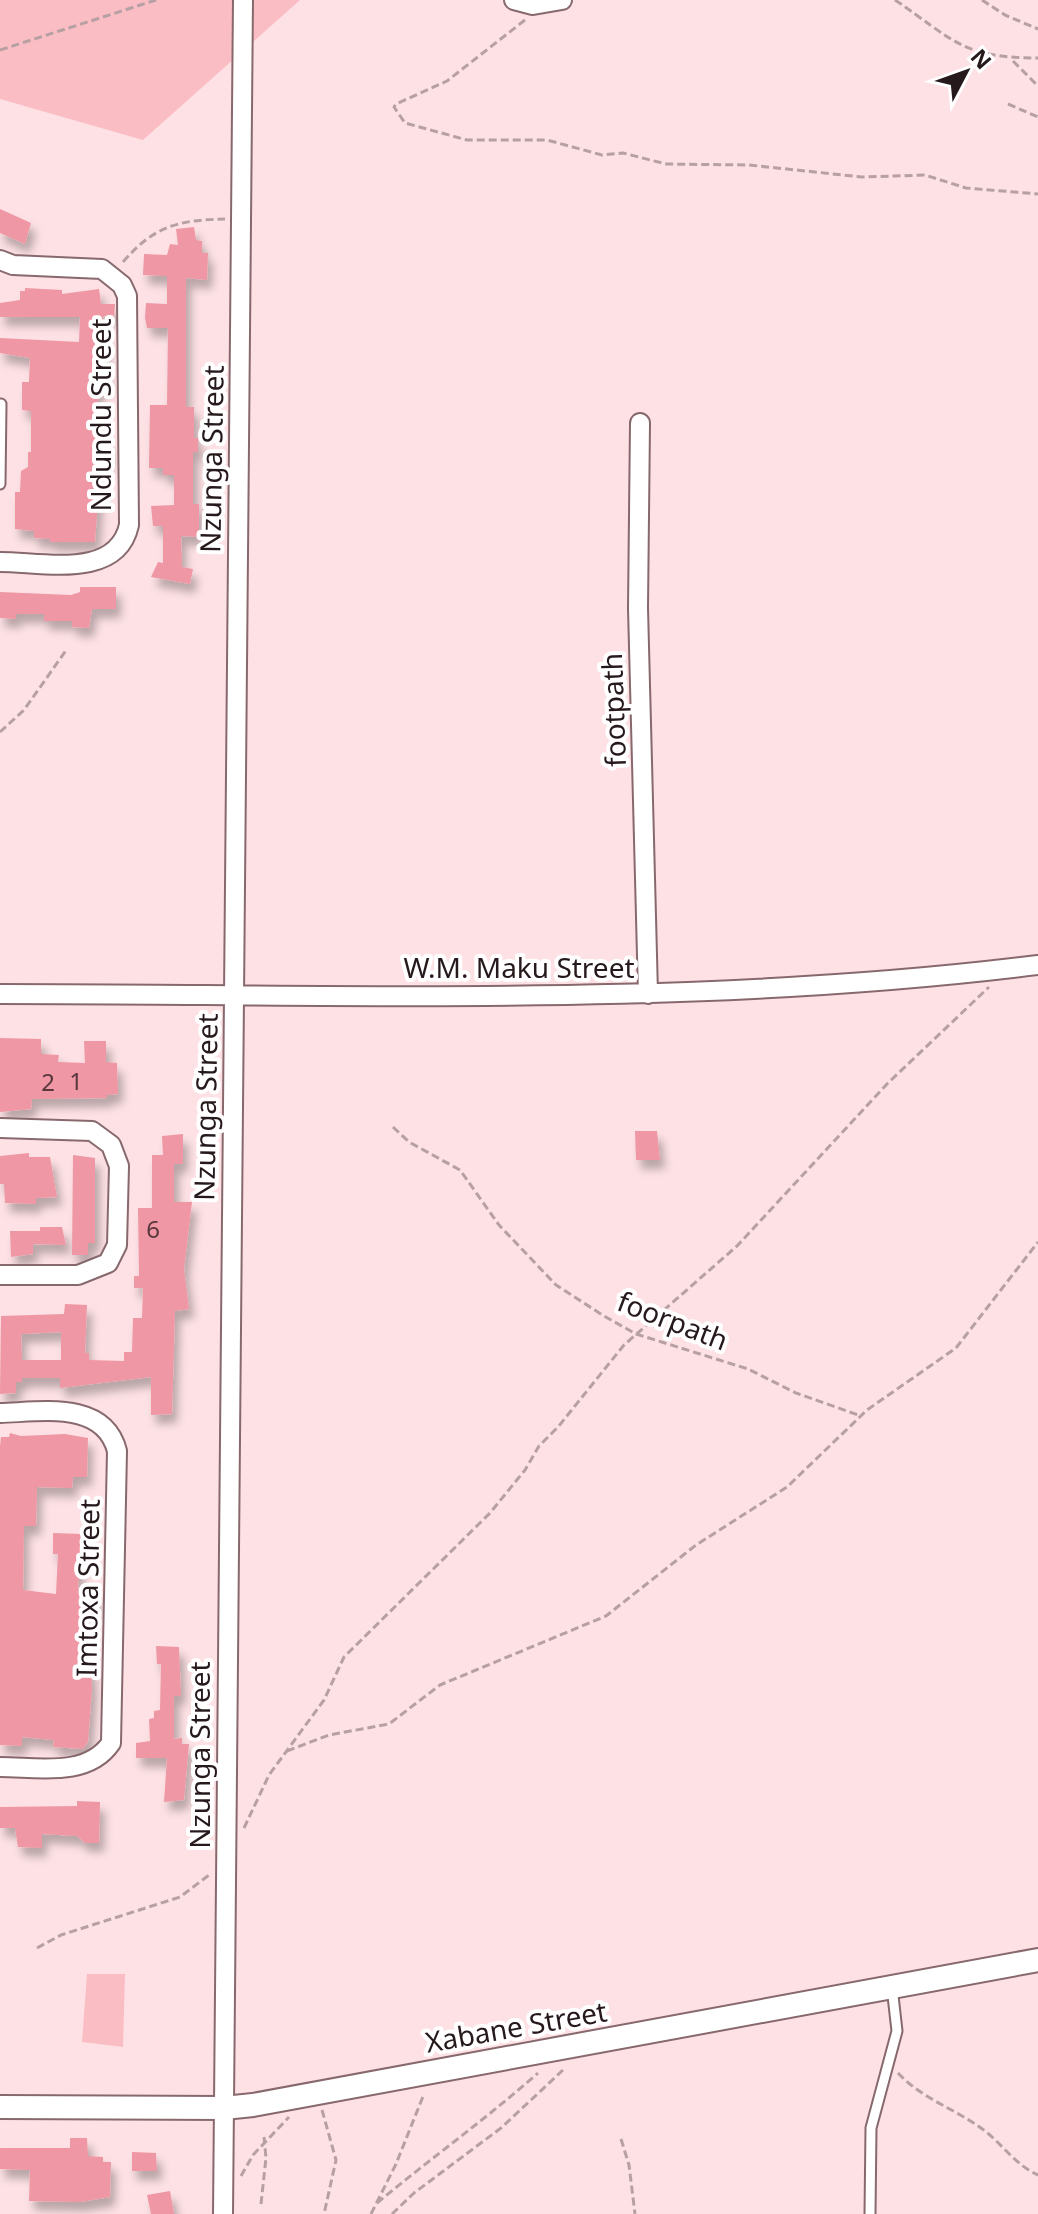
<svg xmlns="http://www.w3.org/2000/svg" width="1038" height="2214" font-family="'Noto Sans',sans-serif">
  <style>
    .green { fill: #fbbdc4 }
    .building { fill: #ef97a4; fill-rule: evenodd; filter: url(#shadow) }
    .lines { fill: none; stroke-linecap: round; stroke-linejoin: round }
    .service-casing { stroke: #87696d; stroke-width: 13 }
    .minor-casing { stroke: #87696d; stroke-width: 22 }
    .tertiary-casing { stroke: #87696d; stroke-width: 26 }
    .path { stroke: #b7a0a3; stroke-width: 3; stroke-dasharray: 8 4; stroke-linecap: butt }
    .service { stroke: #fff; stroke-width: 9 }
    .minor { stroke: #fff; stroke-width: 18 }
    .tertiary { stroke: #fff; stroke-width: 22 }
    .labels { text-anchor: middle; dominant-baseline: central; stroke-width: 8; stroke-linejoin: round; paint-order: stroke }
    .number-label { font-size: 24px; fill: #58383d }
    .street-label { font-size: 28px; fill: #26191b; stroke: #fff }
  </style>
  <defs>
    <filter id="shadow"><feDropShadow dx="5" dy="9" stdDeviation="4" flood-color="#0004"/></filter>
  </defs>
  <rect width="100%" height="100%" fill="#fde1e4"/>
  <path class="green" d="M0,0h300l-157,140 -143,-41z
    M87,1974h38l-2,73 -41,-5z"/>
  <path class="building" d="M0,209l31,14 -6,21 -25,-11z
    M194,227l2,13 6,1v12h6l-1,27 -21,-2v129h8v31h4v14h-5v52h6v33l-18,-1 1,31 11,2 -3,15 -39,-7 7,-15 5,1v-37h-10l-2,-20 23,-1v-30h-11v-7h-14l1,-63h17l1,-77h-21l-2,-10 1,-15 21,1v-28l-24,-1 1,-21 23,1 3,-11 8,1 -2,-16z
    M25,288l37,2v4l37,-5 2,15h14l-1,13 -11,-1 3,71 -8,1v30h3v23h7v22h-12l3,22 -4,57h-45v-3l-16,-1v-7l-19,-2v-37h5l1,-21 7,-4v-15h3v-41l-9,-1v-28h7l1,-24 -30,-5v-15l79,4 1,-25h-80v-14l20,-3v-9h5z
    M80,587h36v22h-24l-3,19 -17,-1v-6h-28v-7h-28v5l-16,-1v-26l71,3 9,-3z
    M0,1038l41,1v15l18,1 -1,7 27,1 -1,-22h22v21l11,1 1,31 -11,1v3l-75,1 -1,10 -31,3z
    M635,1131h22l3,29h-24z
    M183,1134v30h-9v38h18l-8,67 5,40 -14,2 -3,103 -21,1v-38l-91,11v-10h-38v4h-6v11l-16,1 1,-78 63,-2 1,-10 22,1 -2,48h4v7l35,1v-9h8l1,-34h9l1,-30h-9v-12h5l-1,-68h14v-53h11l-1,-19zM61,1332v28h-39l-1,-26z
    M29,1153v4h21l7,40 -21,1v6l-31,-1 -1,-19h-4v-28z
    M73,1155l22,3v85h-7v12h-16z
    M40,1227h22l4,18 -33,-1v10l-22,3 -1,-26h30z
    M10,1433l11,3 44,-2 23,4 -1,39h-14l-1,11 -35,-1 -1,39h-12l-1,64 33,4 2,-40h-5v-21l29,1 -4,56h17v18l-9,1v48h4l2,31 -4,54 -5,7 -30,-2 1,-7 -32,-3v9l-22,-1v-299l1,-9h8z
    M156,1646l23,1 2,49h-7v43l8,-1v6h7l-5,56 -20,2 3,-44h-31v-15l14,-2 -1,-22 5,-1v-7l6,-1 1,-46h-4z
    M77,1801l23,1 -1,41h-14l-8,-7 -35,-2v14l-24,-1 -3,-19h-15v-21l77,-1z
    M70,2138h17l1,18 15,1v5h8l-1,35 -30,5 -51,-1 1,-31 -30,-1v-21h70z
    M132,2152l24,1 1,18h-25z
    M170,2191l4,23h-23l-4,-19z"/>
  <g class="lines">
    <g class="service-casing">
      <path id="service" d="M0,484l1,-80
        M870,2214l1,-86 26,-97 -5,-44"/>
    </g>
    <g class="minor-casing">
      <path id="minor" d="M514,0l19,5 29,-5
        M0,260l13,5 89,4 20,16 5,11 2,229c-12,55 -86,37 -129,37
        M640,423l-2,185 10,386
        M0,994c346,0 694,14 1038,-29
        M0,1128l92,3 19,14 8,21 -2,79 -9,18 -30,12h-78
        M0,1413c41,-1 104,-13 117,38l-6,292c-24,35 -74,24 -111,24
        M223,2214l20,-2214"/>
    </g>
    <g class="tertiary-casing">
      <path id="tertiary" d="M0,2107l224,1 29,-3 785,-145"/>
    </g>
    <path class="path" d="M895,0c59,40 67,58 143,58
      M982,0l23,15 33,14
      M525,20l-78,61 -51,23 -2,3 11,16 62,17h80l55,15 21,-2 43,11 83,1 113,12 63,-2 41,13 72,6
      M0,50l156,-50
      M1013,61l25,25
      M1008,104l30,13
      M123,262c31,-36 55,-42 102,-43
      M0,732l24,-22 43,-61
      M393,1127l16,15 51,28 39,55 57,60 48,31 32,18 112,35 48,24 65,23
      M287,1751l42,-16 60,-11 51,-39 166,-69 90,-71 91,-58 80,-77 89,-62 82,-106
      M244,1828l25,-53 55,-75 20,-43 146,-144 35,-43 14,-24 19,-19 66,-82 113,-99 150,-162 102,-97
      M37,1948l24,-13 119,-38 29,-22
      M898,2073c23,25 55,35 83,55 20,14 34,37 57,47
      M322,2110l14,50 -12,54
      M621,2139l8,26 6,49
      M241,2176l12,-21 36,-38
      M377,2203c53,-44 109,-84 161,-130
      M261,2204l5,-46 -2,-21
      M371,2214l25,-50 28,-70
      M392,2214l22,-21 87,-65 62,-58"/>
    <use href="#service" class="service"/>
    <use href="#minor" class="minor"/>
    <use href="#tertiary" class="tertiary"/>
  </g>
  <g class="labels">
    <g class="number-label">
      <text x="76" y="1080">1</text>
      <text x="48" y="1081">2</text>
      <text x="153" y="1228">6</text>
    </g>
    <g class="street-label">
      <text transform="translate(100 415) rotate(-90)">Ndundu Street</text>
      <text transform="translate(211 459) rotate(-89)">Nzunga Street</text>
      <text transform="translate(613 710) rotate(-92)">footpath</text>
      <text x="519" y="967">W.M. Maku Street</text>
      <text transform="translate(205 1107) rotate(-89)">Nzunga Street</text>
      <text transform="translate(673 1320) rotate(21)">foorpath</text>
      <text transform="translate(87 1588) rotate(-89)">Imtoxa Street</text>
      <text transform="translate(199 1755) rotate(-90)">Nzunga Street</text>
      <text transform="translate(516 2026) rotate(-10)">Xabane Street</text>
    </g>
  </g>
  <g transform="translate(966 72) rotate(49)" stroke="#ffffff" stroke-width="6" paint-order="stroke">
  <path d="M0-6L14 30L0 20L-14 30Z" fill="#26191b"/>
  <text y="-12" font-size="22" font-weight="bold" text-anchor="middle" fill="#26191b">N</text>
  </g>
</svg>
